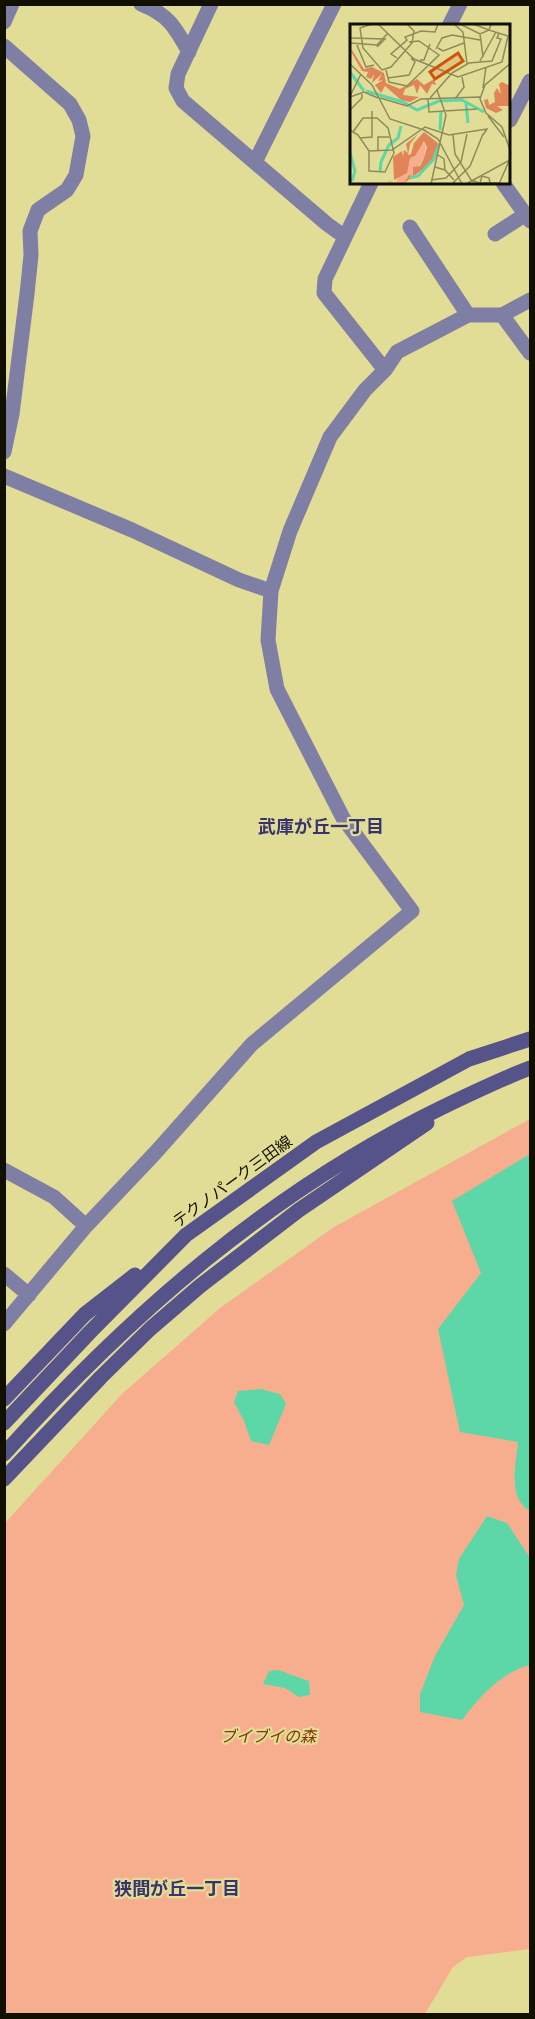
<svg xmlns="http://www.w3.org/2000/svg" width="535" height="2019" font-family="'Libre Baskerville','Noto Sans JP',serif">
  <style>
    .green { fill: #f7ae8e }
    .water { fill: #5ed7a8 }
    .lines { fill: none; stroke-linecap: round; stroke-linejoin: round }
    .street { stroke: #7f7fa5; stroke-width: 15 }
    .secondary { stroke: #56538a; stroke-width: 15 }
    .labels { text-anchor: middle; dominant-baseline: central; stroke-width: 4.5; stroke-linejoin: round; paint-order: stroke }
    .street-label { font-size: 16px; fill: #110f00; stroke: #e1dd96 }
    .park-label { font-size: 16px; font-style: italic; fill: #8a3600; stroke: #e1dd96 }
    .neighbourhood-label { font-size: 18px; font-weight: bold; fill: #38326e; stroke: #e1dd96 }
    .inset-river { fill: none; stroke: #5ed7a8; stroke-width: 3 }
    .inset-road { fill: none; stroke: #8e8b5a; stroke-width: 1.5 }
    .view { fill: #d2520b; fill-opacity: 0.15; stroke: #d2520b; stroke-width: 3 }
    .inset-edge { fill: none; stroke: #110f00; stroke-width: 3 }
  </style>
  <rect width="100%" height="100%" fill="#e1dd96"/>
  <path class="green" d="M530,1119v830l-63,8 -14,10 -28,47h-420v-491l117,-129 98,-86 114,-81z"/>
  <path class="water" d="M530,1154v357c-23,-13 -14,-47 -12,-69l-58,-10 -22,-103 43,-56 -29,-72z
    M261,1389l19,5 6,10 -17,41 -18,-4 -7,-20 -10,-19 4,-11z
    M487,1516l20,7 23,35v107c-28,7 -51,32 -68,55l-42,-8v-18l15,-38 29,-51 -8,-30 3,-16z
    M278,1670l31,11 1,14 -11,2 -14,-9 -22,-4 6,-13z"/>
  <g class="lines">
    <path class="street" d="M141,4c28,11 34,23 48,48
      M211,4l-33,70 -2,14 7,13 144,123 18,13
      M4,22l8,-18
      M449,26l11,-22
      M4,46l66,58 9,16 4,16 -7,39 -9,15 -29,20 -8,21 1,24 -4,39 -15,120 -8,38
      M510,120l20,-39
      M255,162l79,-158
      M503,183l27,38
      M410,227l58,88
      M495,234l31,-20
      M502,315l28,38
      M385,370l12,-18 71,-37h34l28,-15
      M4,476l128,54 107,50 32,11
      M4,1170l50,27 32,29
      M4,1274l25,21
      M4,1324l82,-98 70,-74 96,-108 160,-133 -69,-93 -66,-129 -9,-49 3,-49 19,-60 40,-94 35,-47 20,-20 -61,-77 1,-14 46,-96"/>
    <path class="secondary" d="M4,1399l81,-85 50,-39
      M4,1423l86,-91 96,-97 130,-93 153,-83 61,-20
      M4,1454c127,-141 268,-264 439,-347 29,-14 58,-28 87,-39
      M4,1479l97,-102 49,-48 50,-43 99,-76 128,-87"/>
  </g>
  <g class="labels">
    <g class="street-label">
      <text transform="translate(232 1181) rotate(-36)">テクノパーク三田線</text>
    </g>
    <g class="park-label">
      <text x="268" y="1736">ブイブイの森</text>
    </g>
    <g class="neighbourhood-label">
      <text x="321" y="827">武庫が丘一丁目</text>
      <text x="177" y="1889">狭間が丘一丁目</text>
    </g>
  </g>
  <g transform="translate(350 24)">
    <rect width="160" height="160" fill="#e1dd96"/>
    <path d="M76,117l-2,17 -12,18h-4l-5,8h-17l4,-4 5,4 15,-27h5v-7z" fill="#f7ae8e"/>
    <path d="M0,26h2l12,19 8,-2 12,6 2,10 14,6 17,-10 7,6 10,-6 2,6 -4,-1 -5,10 -7,-9 -3,9 -3,-9 -9,4 -2,6 16,2 -9,5 -9,-2 -16,-14 -4,7 -6,-8 8,-5 -5,1 4,-7 -10,9 2,-9 -3,5 -5,-2 2,-5 -6,-1zM152,58l8,4v20h-13l6,4 -7,3 -10,-5 -2,-8 4,-1 1,6 6,-3 -1,-9 3,-5 4,6 -2,-10zM74,108l15,12 -5,17 -31,23 6,-9 4,1v-9l7,-1 4,-8 3,-11 -3,-6 -9,15 -5,2 -3,15 -13,7 -1,-23 9,-6 1,6 1,-7 4,3 -2,-9 12,-10 -8,10 -2,11 3,-1 3,-11z" fill="#e18458"/>
    <path class="inset-river" d="M0,48l14,19M16,67l37,11 14,8 22,-9 23,-1 22,12M116,79l2,20M90,106l1,-19M0,129l5,18 -3,10M30,148l1,-10 8,-17 9,-7 3,-12M60,154l8,-2 15,-16 6,-15"/>
    <path class="inset-road" d="M22,0l-12,4 3,20 19,22 9,-3 21,-24 2,-12 -7,-7M28,0l36,35 44,18 44,-15 6,-26 -19,-6 -9,4 -20,-10M104,0l9,8 4,32M123,0l16,6 2,-6M130,10l3,23M0,14l35,1 -8,8M0,19l27,2 11,-12M7,21l9,22 8,-2M88,24l5,3 21,-8M86,25l6,-11 10,-3 28,5M47,34l-6,-4 16,-14 -2,-3 16,-6 14,1 3,-8M70,36h4l6,-16M130,37l16,-29M161,39l-26,22 -5,14 6,14 16,14 9,26M0,40l22,21 18,34 34,11 14,9 24,45M36,46l3,12 18,4 32,-31 -20,-14 -10,1M102,49l17,-10 23,-2 9,-22 -4,-1 2,-5M38,54l21,-3 6,-13 -4,-4M133,64l3,-21M0,72l11,-22M0,73l14,-5 14,6M30,74l27,8 14,-7 59,-2M80,74l22,-25M78,75l1,13 48,-3M105,75l9,-12 -2,-10M0,86l12,-12v-6M138,92l16,21M0,106l8,5 11,16 23,-1 33,-23 24,8 38,-6 -4,6M3,108l10,-14h14l11,10 6,25 -9,19 -16,-1v-20M103,111l2,19 16,26 8,3M10,114l12,-1v-26M28,127v-14h11M88,131l6,4 1,11M0,139v20M85,143l10,3 9,10M81,156l15,-2 15,-16 6,-28M130,159l2,-7 7,2 1,5M130,159h19M81,160l15,-69 -9,-25M102,160l18,-18 13,-32M116,160l44,-24M149,160l10,-23"/>
    <path class="view" d="M108,29l5,8 -28,18 -5,-7z"/>
    <rect width="160" height="160" class="inset-edge"/>
  </g>
  <rect width="535" height="2019" fill="none" stroke="#110f00" stroke-width="12"/>
</svg>
